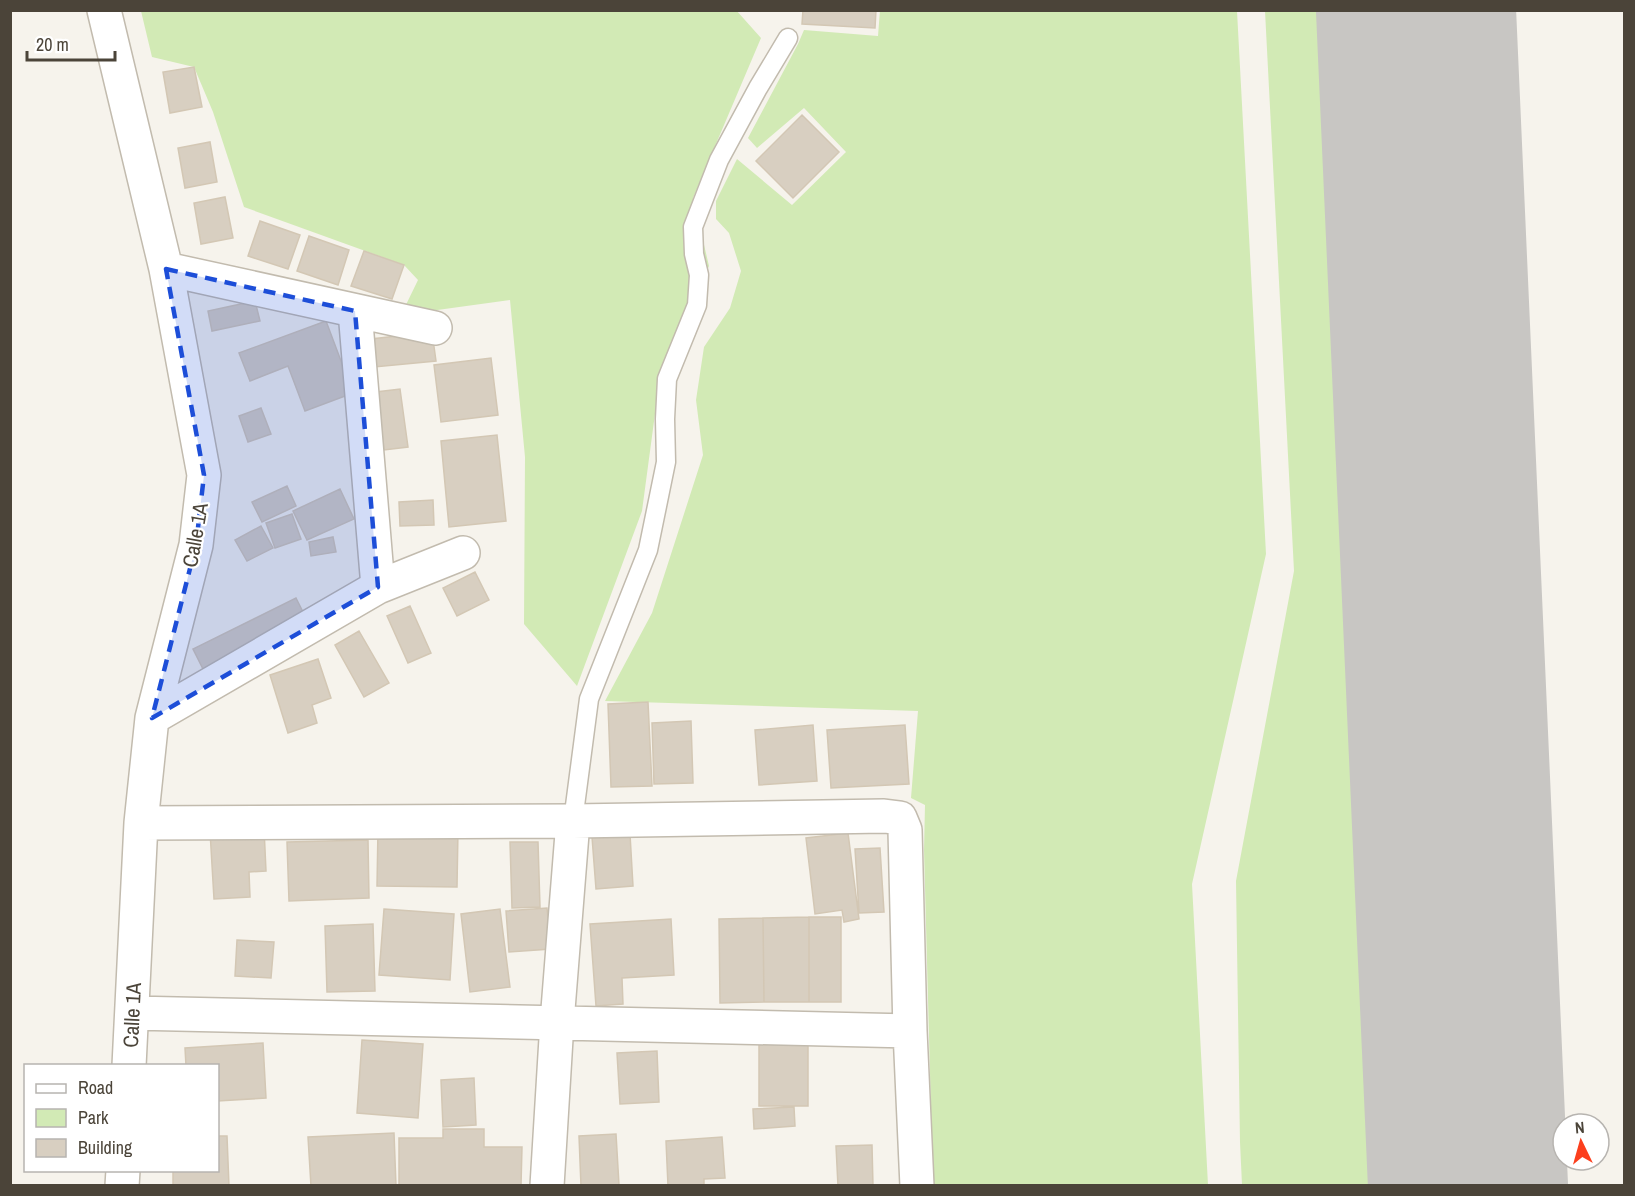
<svg xmlns="http://www.w3.org/2000/svg" width="1635" height="1196" font-family="'Archivo Narrow',sans-serif">
  <style>
    .green { fill: #d2eab5 }
    .lines { fill: none; stroke-linecap: round; stroke-linejoin: round }
    .runway { stroke: #c8c6c3; stroke-width: 200 }
    .building { fill: #d8cfc1; stroke: #d3c7b4; stroke-width: 1.5 }
    .service-casing { stroke: #c2bbae; stroke-width: 21 }
    .minor-casing { stroke: #c2bbae; stroke-width: 36 }
    .service { stroke: #fff; stroke-width: 18 }
    .minor { stroke: #fff; stroke-width: 33 }
    .marked { fill: #1d4ed8; fill-opacity: 0.2; stroke: #1d4ed8; stroke-width: 4.5; stroke-dasharray: 12 8; stroke-linejoin: round }
    .labels { text-anchor: middle; dominant-baseline: central; stroke-width: 4.5; stroke-linejoin: round; paint-order: stroke }
    .street-label { font-size: 21px; fill: #4b4439; stroke: #fff }
  </style>
  <rect width="100%" height="100%" fill="#f6f3ec"/>
  <path class="green" d="M736,10l25,28 -68,160 16,68 -50,118 -17,127 -65,175 -53,-62 1,-167 -15,-157 -109,15 17,-35 -14,-15 -160,-58 -31,-95 -19,-45 -42,-10 -11,-46z
    M880,10l357,1 29,543 -74,330 16,301h-275l-9,-335 1,-45 -14,-7 7,-87 -313,-10 47,-88 51,-158 -7,-55 8,-53 26,-39 11,-37 -12,-38 -13,-14v-18l21,-42 55,46 54,-53 -42,-44 -47,40 -9,-10 50,-94 6,-14 74,6z
    M1265,11h135l51,1174h-209l-2,-43 -4,-261 58,-310z"/>
  <g class="lines">
    <path class="runway" d="M1416,10l52,1176"/>
  </g>
  <path class="building" d="M803,10h73l-1,18 -73,-4z
    M194,67l8,40 -32,6 -7,-41z
    M802,115l37,37 -46,46 -37,-37z
    M210,142l7,40 -32,6 -7,-40z
    M225,197l8,41 -32,6 -7,-41z
    M260,221l40,14 -12,34 -40,-13z
    M309,236l40,14 -11,35 -41,-14z
    M364,251l40,14 -12,34 -41,-13z
    M255,301l5,20 -48,10 -4,-20z
    M326,321l27,72 -48,18 -17,-45 -38,15 -11,-28z
    M432,332l4,29 -62,6 -3,-28z
    M491,358l7,57 -57,7 -7,-57z
    M400,389l8,58 -24,3 -8,-58z
    M261,408l10,26 -23,8 -9,-26z
    M497,435l9,86 -57,6 -8,-86z
    M287,486l9,20 -34,16 -10,-20z
    M340,489l14,30 -47,21 -14,-29z
    M433,500l1,25 -34,1 -1,-24z
    M292,514l9,25 -26,9 -9,-25z
    M261,526l12,22 -26,13 -12,-21z
    M333,537l3,15 -25,4 -2,-14z
    M475,572l14,28 -32,16 -14,-28z
    M296,598l13,26 -103,51 -13,-26z
    M410,606l21,47 -23,10 -21,-47z
    M359,631l30,52 -25,14 -29,-52z
    M318,659l13,39 -19,7 5,18 -29,10 -18,-58z
    M648,702l4,84 -41,1 -3,-83z
    M691,721l2,62 -39,1 -2,-61z
    M813,725l4,56 -58,4 -4,-55z
    M905,725l4,59 -78,4 -4,-58z
    M264,828l2,43 -17,1 1,25 -36,2 -4,-68z
    M378,829l80,1 -1,57 -80,-1z
    M848,833l11,86 -15,3 -2,-12 -27,4 -9,-76z
    M630,834l3,52 -37,3 -4,-52z
    M368,840l1,58 -80,3 -2,-59z
    M510,842h28l2,65 -28,1z
    M880,848l4,64 -25,1 -4,-64z
    M547,908l4,41 -42,3 -3,-41z
    M384,909l70,5 -4,66 -71,-5z
    M500,909l10,78 -40,5 -9,-78z
    M809,917v85h-45l-1,-84z
    M809,917h32v85h-32z
    M763,918l1,84 -44,1 -1,-84z
    M671,919l3,56 -52,3 1,26 -27,2 -6,-82z
    M373,924l2,67 -48,1 -2,-66z
    M237,940l37,2 -3,36 -36,-2z
    M362,1040l61,4 -5,74 -61,-5z
    M759,1041h49v65h-49z
    M263,1043l3,55 -48,3v-35h-32l-1,-18z
    M657,1051l2,51 -39,2 -3,-51z
    M474,1078l2,47 -33,2 -2,-47z
    M794,1107l1,19 -41,3 -1,-20z
    M443,1129h41v18h38l-1,39h-122v-48h44z
    M394,1133l2,53h-85l-3,-49z
    M616,1134l3,51 -38,1 -2,-50z
    M218,1136h9l2,50h-56v-16h45z
    M722,1137l3,41 -21,1v7h-36l-2,-45z
    M872,1145l1,41h-35l-2,-40z"/>
  <g class="lines">
    <g class="service-casing">
      <path id="service" d="M573,821l16,-122 59,-149 18,-88 -1,-43 2,-40 30,-74 2,-30 -5,-21 -1,-27 26,-67 39,-72 30,-50"/>
    </g>
    <g class="minor-casing">
      <path id="minor" d="M104,10l62,259 38,206 -8,70 -44,173 -11,105 -12,243
        M166,269l269,59
        M355,311l23,276
        M152,718l226,-131 85,-34
        M141,823l432,-2 311,-5 16,2 5,12 5,201 7,155
        M132,1013l778,18
        M122,1186l1,-16
        M547,1186l10,-164 16,-201"/>
    </g>
    <use href="#service" class="service"/>
    <use href="#minor" class="minor"/>
  </g>
  <path class="marked" d="M166,269l189,42 23,276 -226,131 44,-173 8,-70z"/>
  <g class="labels">
    <g class="street-label">
      <text transform="translate(195 535) rotate(-80)">Calle 1A</text>
      <text transform="translate(132 1015) rotate(-87)">Calle 1A</text>
    </g>
  </g>
  <rect width="1635" height="1196" fill="none" stroke="#4b4439" stroke-width="24"/>
  <rect x="24" y="1064" width="195" height="108" fill="#ffffff" stroke="#b7b4b0" stroke-width="1.5"/>
  <rect x="36" y="1084" width="30" height="9" fill="#ffffff" stroke="#b7b4b0" stroke-width="1.5"/>
  <text x="78" y="1094" font-size="18" fill="#4b4439">Road</text>
  <rect x="36" y="1109" width="30" height="18" fill="#d2eab5" stroke="#b7b4b0" stroke-width="1.5"/>
  <text x="78" y="1124" font-size="18" fill="#4b4439">Park</text>
  <rect x="36" y="1139" width="30" height="18" fill="#d8cfc1" stroke="#b7b4b0" stroke-width="1.5"/>
  <text x="78" y="1154" font-size="18" fill="#4b4439">Building</text>
  <g transform="translate(1581 1142) rotate(355)"><circle r="28" fill="#ffffff" stroke="#b7b4b0" stroke-width="1.5"/>
  <path d="M0-4.5L10 22L0 15L-10 22Z" fill="#fc3f1d"/>
  <text y="-9" font-size="16" font-weight="bold" text-anchor="middle" fill="#4b4439">N</text>
  </g>
  <path d="M27 51v9h88v-9" fill="none" stroke="#4b4439" stroke-width="3"/>
  <text x="36" y="51" font-size="18" fill="#4b4439" stroke="#ffffff" stroke-width="4.5" paint-order="stroke">20 m</text>
</svg>
